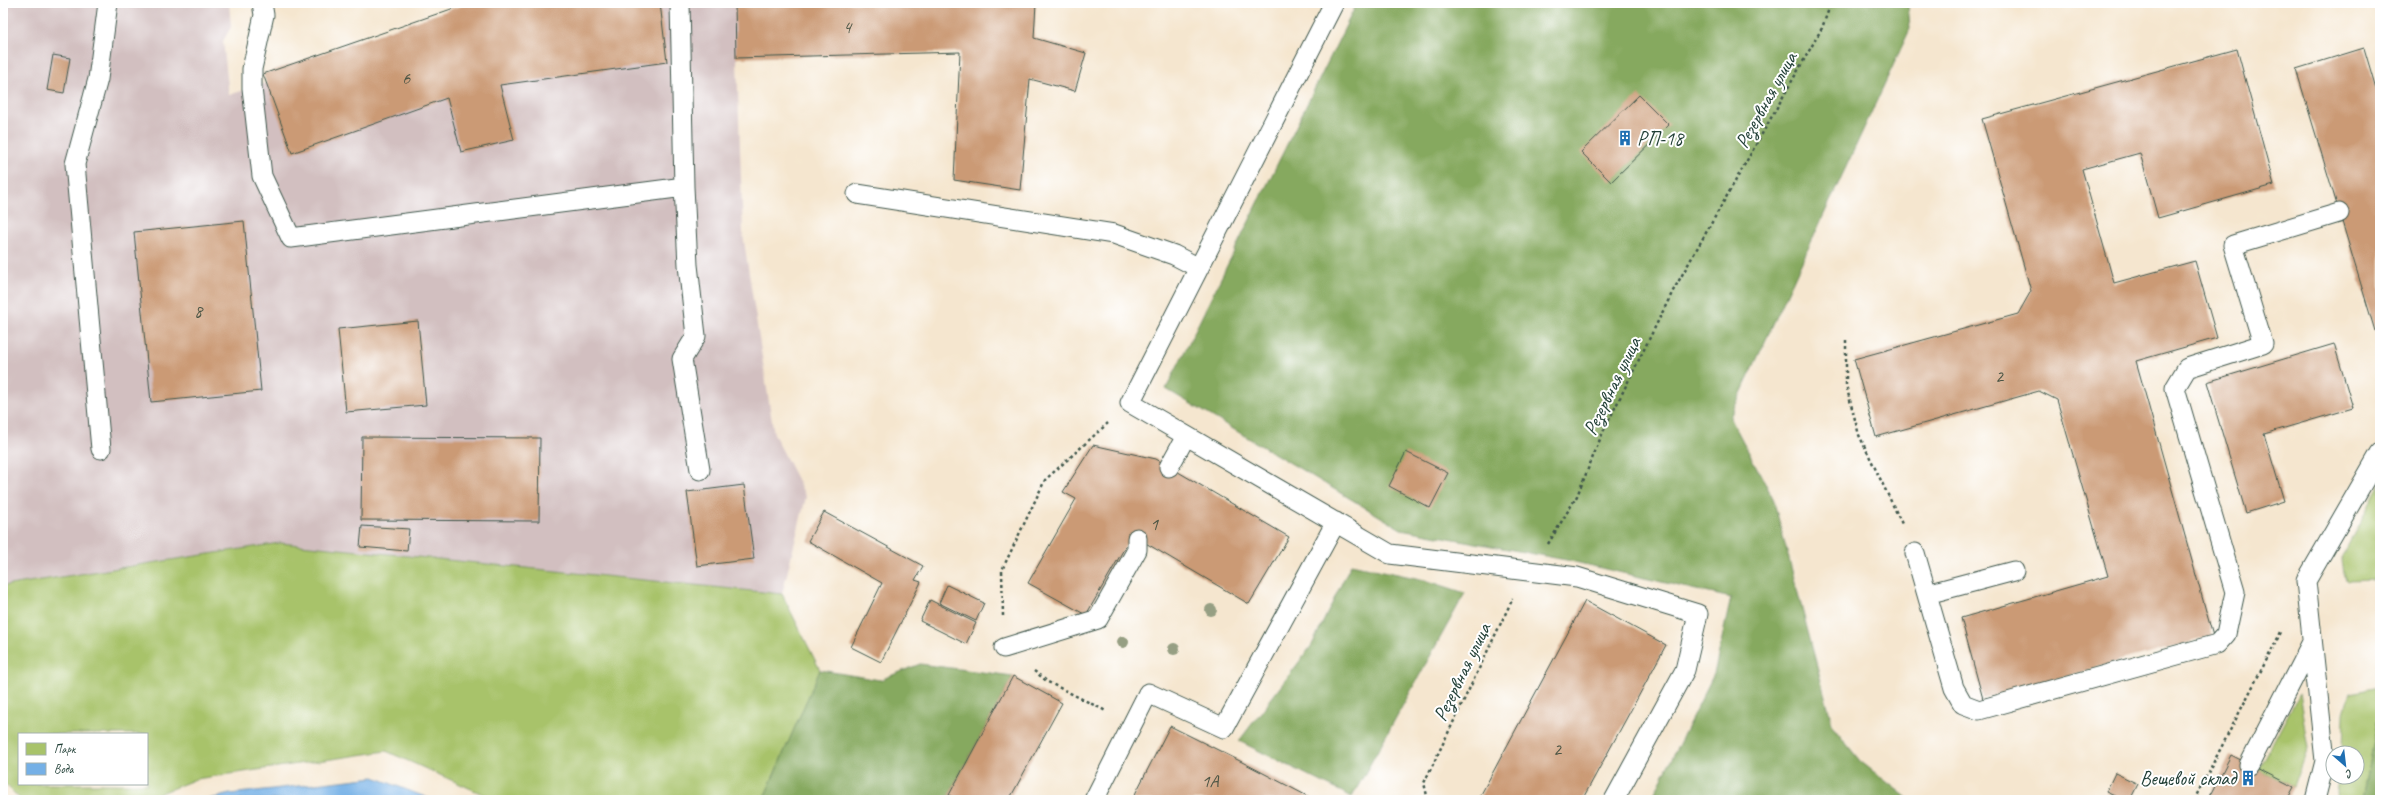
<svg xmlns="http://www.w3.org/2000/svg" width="2383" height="803" font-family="Caveat,sans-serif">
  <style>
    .industrial { fill: #d2bfc0 }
    .green { fill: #a8c36a; stroke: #64804f; fill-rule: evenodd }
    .forest { fill: #86a95e; stroke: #527349 }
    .water { fill: #75b0e6; stroke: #4a768d }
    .building { fill: #cb9a74 }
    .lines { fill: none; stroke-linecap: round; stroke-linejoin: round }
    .lane-casing { stroke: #3f564b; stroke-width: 21 }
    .path { stroke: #3f564b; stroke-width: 2.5; stroke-dasharray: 3 3; stroke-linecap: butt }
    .lane { stroke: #fff; stroke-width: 19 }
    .tree { fill: #969f83 }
    .labels { text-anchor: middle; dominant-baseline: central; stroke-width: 4; stroke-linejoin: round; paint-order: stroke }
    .number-label { font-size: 18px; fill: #4a5444 }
    .street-label { font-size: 20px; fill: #1f3d34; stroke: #fff }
    .poi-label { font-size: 20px; fill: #1f3d34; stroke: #fff; text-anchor: start }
  </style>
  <rect width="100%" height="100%" fill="#fff"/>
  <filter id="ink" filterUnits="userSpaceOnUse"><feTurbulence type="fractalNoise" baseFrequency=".025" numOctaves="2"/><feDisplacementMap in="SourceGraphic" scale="8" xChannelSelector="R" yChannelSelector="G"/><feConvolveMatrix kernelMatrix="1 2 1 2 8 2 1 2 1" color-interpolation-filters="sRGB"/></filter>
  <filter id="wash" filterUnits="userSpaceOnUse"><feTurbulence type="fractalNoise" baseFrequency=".012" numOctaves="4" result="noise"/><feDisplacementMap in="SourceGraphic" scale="16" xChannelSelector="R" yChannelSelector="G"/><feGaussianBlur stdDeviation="0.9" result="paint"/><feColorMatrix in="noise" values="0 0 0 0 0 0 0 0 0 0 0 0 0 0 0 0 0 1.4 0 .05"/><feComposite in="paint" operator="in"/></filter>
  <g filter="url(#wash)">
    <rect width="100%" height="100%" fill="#f5e6cf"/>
    <path class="industrial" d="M3,3h81l1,3 26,-3h118l2,24 -8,14 6,54 37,-12 -3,-9 197,-68 18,-3h257l8,232 31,199 32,63 -24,97 -502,-51 -277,43z"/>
    <path class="green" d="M2380,484l-2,96 -31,1 -4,-7 -2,-15z
      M280,543l502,51 38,76 -57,130h-267l-110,-49 -190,28 -52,21h-123l-18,-18v-196zM19,734h128v50h-128z
      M2378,687v31l-15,82h-28l5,-23h17v-24h-14l1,-40 6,-20z
      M2299,694l9,54 -14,39 -35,-18z"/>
    <path class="forest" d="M1357,3h551l2,26 -180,388 43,81 60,229 27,34 50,39h-259l63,-126 17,-76 -165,-38 -165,-31 -235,-140z
      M2380,501v299h-17l15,-82z
      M1351,564l74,16 40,13 -113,204 -113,-56 73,-96z
      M920,664l93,12 -64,119 9,5h-195l57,-130 60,10z"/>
    <path class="water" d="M374,777l59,23h-228l25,-6z"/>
    <g id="blocks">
      <path class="building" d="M478,3h182l7,59 -167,23 14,55 -53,12 -14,-54 -155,55 -29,-79 197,-68z
        M735,3h301l-2,35 52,15 -11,38 -45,-12 -10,111 -66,-10 6,-128 -224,6z
        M2364,48l16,54v227l-5,2 -79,-262z
        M2237,49l37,136 -116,33 -18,-65 -58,16 32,114 81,-22 22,77 -81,23 77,275 -230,63 -22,-81 147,-42 -51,-176 -18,-9 -163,46 -22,-78 164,-45 13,-23 -49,-172z
        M53,55l17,3 -6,35 -17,-3z
        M1639,95l30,30 -58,57 -30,-30z
        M244,221l17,170 -110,11 -17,-170z
        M418,321l8,84 -80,7 -8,-83z
        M2334,344l19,64 -89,26 20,67 -38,12 -39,-131z
        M362,437l178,1 -1,83 -178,-1z
        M1093,445l63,14 133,78 -40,67 -117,-69 -46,80 -58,-32 48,-84 -13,-7z
        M1406,452l42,21 -18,35 -41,-22z
        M744,485l10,74 -57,7 -10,-74z
        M824,512l99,54 -8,14 6,2 -40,80 -30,-15 31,-64 -74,-42z
        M362,526l47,3 -2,22 -47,-4z
        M947,585l37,18 -8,18 -37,-18z
        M930,600l46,23 -10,21 -46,-23z
        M1585,601l81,44 -29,54 -55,101h-104z
        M1013,676l49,27 -53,97h-51l-9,-5z
        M1170,726l70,35 75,39h-183z
        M2231,755l63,32 -7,13h-79z
        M2115,773l23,11 -8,16h-7l-17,-8z"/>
    </g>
  </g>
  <g filter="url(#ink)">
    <use href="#blocks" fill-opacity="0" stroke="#3f564b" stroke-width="1"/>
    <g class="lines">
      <g class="lane-casing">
        <path id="lane" d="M262,3l2,12 -12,54v19l10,88 29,62 393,-51 -4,-184
          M1334,3l-204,400 260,151 187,23 121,37 -13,56 -71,130
          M684,187l4,78 8,71 -14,23 18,111
          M857,194l257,40 60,21 25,13
          M101,449l-26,-285 23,-85 10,-76
          M1169,467l17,-31
          M1915,553l39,135 9,16 16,6 238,-66 9,-10 9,-42 -60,-204 12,-20 76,-24 -30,-99 106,-32
          M1927,594l87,-23
          M1004,648l94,-29 39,-69v-12
          M2249,765l63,-123
          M1094,800l54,-107 76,35 112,-206
          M2315,800l10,-39 -19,-180 74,-128"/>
      </g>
      <path class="path" d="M1846,340v45l13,50 44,91
        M1548,544l29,-48 26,-64 70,-141 149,-263 9,-25
        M1003,616l-1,-46 43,-90 63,-57
        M1034,671l14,11 58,29
        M1428,800l-4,-17 89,-185
        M2194,800l87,-168"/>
      <use href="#lane" class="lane"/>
    </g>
    <g class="tree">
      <circle cx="1211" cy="610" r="6"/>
      <circle cx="1123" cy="642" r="6"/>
      <circle cx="1174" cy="649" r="6"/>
    </g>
  </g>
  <defs>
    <g id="building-bare" transform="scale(1.2)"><path d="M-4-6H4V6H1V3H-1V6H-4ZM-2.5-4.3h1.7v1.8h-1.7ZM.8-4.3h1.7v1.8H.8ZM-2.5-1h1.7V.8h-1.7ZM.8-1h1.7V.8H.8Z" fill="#1f6fb2" stroke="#fff" stroke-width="2.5" paint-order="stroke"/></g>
  </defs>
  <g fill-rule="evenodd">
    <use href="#building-bare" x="1625" y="138"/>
    <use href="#building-bare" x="2248" y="778"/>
  </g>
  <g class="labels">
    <g class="number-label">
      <text x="847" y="27">4</text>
      <text x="406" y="78">6</text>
      <text x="198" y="311">8</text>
      <text x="1999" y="376">2</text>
      <text x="1154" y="524">1</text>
      <text x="1557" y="749">2</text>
      <text x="1210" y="781">1А</text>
    </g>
    <g class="street-label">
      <text transform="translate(1766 100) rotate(-61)">Резервная улица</text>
      <text transform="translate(1612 386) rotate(-64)">Резервная улица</text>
      <text transform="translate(1462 672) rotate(-64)">Резервная улица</text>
    </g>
    <g class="poi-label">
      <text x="1637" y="138">РП-18</text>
      <text x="2236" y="778" text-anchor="end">Вещевой склад</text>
    </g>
  </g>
  <rect width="2383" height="803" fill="none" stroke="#fff" stroke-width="16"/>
  <rect x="18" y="733" width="130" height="52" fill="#ffffff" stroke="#a5b1ae"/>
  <rect x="26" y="743" width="20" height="12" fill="#a8c36a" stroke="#a5b1ae"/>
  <text x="54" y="753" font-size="12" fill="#1f3d34">Парк</text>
  <rect x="26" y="763" width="20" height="12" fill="#75b0e6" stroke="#a5b1ae"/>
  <text x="54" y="773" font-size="12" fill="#1f3d34">Вода</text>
  <g transform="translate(2345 765) rotate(152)"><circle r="19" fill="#ffffff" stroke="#a5b1ae"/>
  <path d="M0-3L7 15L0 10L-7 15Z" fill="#1f6fb2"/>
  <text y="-6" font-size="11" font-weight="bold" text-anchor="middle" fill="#1f3d34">С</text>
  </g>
</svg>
